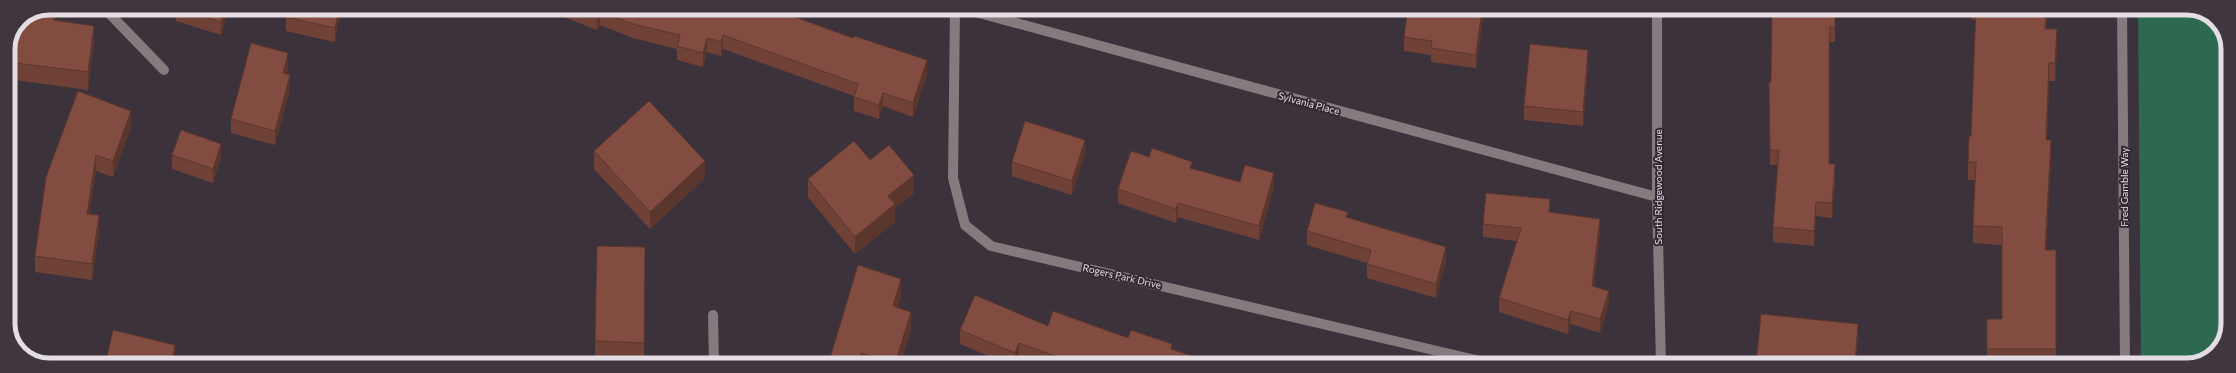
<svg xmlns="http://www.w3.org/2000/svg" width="2236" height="373" font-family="Commissioner,sans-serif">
  <rect width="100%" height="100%" fill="#3c323c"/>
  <polygon fill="#2d6951" points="2138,8 2192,8 2216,20 2228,44 2228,329 2214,355 2187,365 2141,365"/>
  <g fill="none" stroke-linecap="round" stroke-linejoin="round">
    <g stroke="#837b7d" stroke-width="10">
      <polyline points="104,8 164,70"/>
      <polyline points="955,8 953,178 965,225 991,246 1497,365"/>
      <polyline points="961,8 1657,197"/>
      <polyline points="1657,8 1657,197 1661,365"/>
      <polyline points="2122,8 2125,365"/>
      <polyline points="713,315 714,365"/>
    </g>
  </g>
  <g fill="#704237">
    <polygon points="49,8 57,8 55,20 94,43 88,90 8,79 8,49"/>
    <polygon points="176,8 229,8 221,35 176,21"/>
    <polygon points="341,8 335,42 286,31 286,17"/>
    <polygon points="486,8 503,8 501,14"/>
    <polygon points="541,8 763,8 927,74 913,117 883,106 879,119 854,111 854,96 723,49 721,56 707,52 703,67 677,60 677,49 633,38 600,25 597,30"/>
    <polygon points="1328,8 1342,8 1341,12"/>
    <polygon points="1483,8 1483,16 1476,68 1431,62 1431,55 1404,51 1404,37"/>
    <polygon points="1746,8 1835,8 1835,42 1830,42 1829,62 1829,164 1835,179 1832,218 1816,216 1814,246 1773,242 1773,227 1778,165 1770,165 1769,82 1771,82 1772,10 1746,10"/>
    <polygon points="1972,8 2047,8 2046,29 2057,47 2055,81 2049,81 2047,140 2051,158 2046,250 2056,250 2056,365 1987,365 1987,319 2002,319 2002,245 1973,243 1973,226 1975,180 1968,180 1968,162 1971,136 1976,20 1972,20"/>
    <polygon points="1588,64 1583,126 1524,120 1524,106"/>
    <polygon points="288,67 286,74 290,89 275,145 231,133 231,119"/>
    <polygon points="131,127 113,177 96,171 89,214 99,232 92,280 35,272 35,256 46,177"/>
    <polygon points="594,151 705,178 650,229 594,169"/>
    <polygon points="1085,154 1072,195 1012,176 1012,162"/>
    <polygon points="172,155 221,158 213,183 172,169"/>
    <polygon points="1149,157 1240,182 1274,187 1259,240 1178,217 1176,223 1118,203 1118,189"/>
    <polygon points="870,160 914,193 895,208 895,222 855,254 808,197 808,179"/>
    <polygon points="1550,212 1600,232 1594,286 1609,304 1600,333 1571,324 1568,334 1499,312 1499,298 1517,241 1483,237 1483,224"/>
    <polygon points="1348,218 1446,261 1436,298 1367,278 1367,263 1307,245 1307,231"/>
    <polygon points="645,264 644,360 595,359 595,341"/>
    <polygon points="901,297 898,307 911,329 900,365 828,365"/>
    <polygon points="1048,326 1128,338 1172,349 1217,365 1041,365 1019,357 1016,365 1010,365 960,344 960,330"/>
  </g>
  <g fill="#5b362d">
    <polygon points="55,8 57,8 53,38 53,20"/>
    <polygon points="225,8 229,8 221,35 221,22"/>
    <polygon points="339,8 341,8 341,10 335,42 335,28"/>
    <polygon points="501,8 503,8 501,14"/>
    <polygon points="1482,8 1483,8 1483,16 1476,68 1476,55"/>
    <polygon points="2046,8 2047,8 2045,46 2045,29"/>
    <polygon points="600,11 600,25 597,30 597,17"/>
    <polygon points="94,26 94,43 88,90 88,72"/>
    <polygon points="1830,27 1830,42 1829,62 1829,47"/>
    <polygon points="2057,29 2057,47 2055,81 2055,63"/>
    <polygon points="723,35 723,49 721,56 721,42"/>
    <polygon points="707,38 707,52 703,67 703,53"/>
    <polygon points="1588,50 1588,64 1583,126 1583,112"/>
    <polygon points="288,53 288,67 283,87 283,73"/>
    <polygon points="927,60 927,74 913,117 913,103"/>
    <polygon points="2049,63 2049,81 2046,158 2046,140"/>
    <polygon points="290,75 290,89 275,145 275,131"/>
    <polygon points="883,93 883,106 879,119 879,105"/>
    <polygon points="131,111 131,127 113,177 113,161"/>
    <polygon points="1085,140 1085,154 1072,195 1072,181"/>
    <polygon points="2051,140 2051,158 2045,268 2045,250"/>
    <polygon points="221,144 221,158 213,183 213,169"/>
    <polygon points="96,155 96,171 87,230 87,214"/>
    <polygon points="705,161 705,178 650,229 650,212"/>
    <polygon points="1835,164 1835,179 1832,218 1832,203"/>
    <polygon points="1274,173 1274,187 1259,240 1259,226"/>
    <polygon points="914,175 914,193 895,208 895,222 855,254 855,237 888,196"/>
    <polygon points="1816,202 1816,216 1814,246 1814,231"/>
    <polygon points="1178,203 1178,217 1176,223 1176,209"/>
    <polygon points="99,215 99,232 92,280 92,264"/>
    <polygon points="1600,219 1600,232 1592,299 1592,286"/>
    <polygon points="1446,247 1446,261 1436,298 1436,284"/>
    <polygon points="901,279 901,297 893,323 893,306"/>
    <polygon points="1609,291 1609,304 1600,333 1600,319"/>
    <polygon points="1571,311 1571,324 1568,334 1568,320"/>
    <polygon points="911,312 911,329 900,365 895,365"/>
    <polygon points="1858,324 1858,341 1856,365 1855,365"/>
    <polygon points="1019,343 1019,357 1016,365 1015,365 1015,353"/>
    <polygon points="175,345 175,359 174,365 171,365"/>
    <polygon points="861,353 861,365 857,365"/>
  </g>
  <g fill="#824d40" stroke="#5b362d">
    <polygon points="49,8 55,8 53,20 94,26 88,72 8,62 8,49 20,20"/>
    <polygon points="180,8 225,8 221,22"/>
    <polygon points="288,8 339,8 335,28 286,17"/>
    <polygon points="576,8 763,8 766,9 766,8 770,8 853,38 854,36 927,60 913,103 883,93 879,105 854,97 858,84 723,35 721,42 707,38 703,53 677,46 680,35 633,24 600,11 597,17"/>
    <polygon points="1408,8 1482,8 1476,55 1431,48 1432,41 1404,37"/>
    <polygon points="1772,8 1835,8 1835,27 1830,27 1829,47 1829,164 1835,164 1832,203 1816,202 1814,231 1773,227 1779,150 1770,150 1769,82 1771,82"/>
    <polygon points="1976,8 2046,8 2045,29 2057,29 2055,63 2049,63 2046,140 2051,140 2045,250 2056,250 2056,349 1987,349 1987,319 2002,319 2002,227 1973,226 1976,162 1968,162 1969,136 1971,136"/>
    <polygon points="251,43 288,53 283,73 290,75 275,131 231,119"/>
    <polygon points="1530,44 1588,50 1583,112 1524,106"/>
    <polygon points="78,91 131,111 113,161 96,155 87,214 99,215 92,264 35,256 46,177"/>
    <polygon points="649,101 705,161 650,212 594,151"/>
    <polygon points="1025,121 1085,140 1072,181 1012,162"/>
    <polygon points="181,130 221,144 213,169 172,155"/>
    <polygon points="854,141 870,160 889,145 914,175 888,196 895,204 855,237 808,179"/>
    <polygon points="1152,148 1192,162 1190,168 1240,182 1245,165 1274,173 1259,226 1178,203 1176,209 1118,189 1131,151 1149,157"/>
    <polygon points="1486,193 1550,199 1549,212 1600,219 1592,286 1609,291 1600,319 1571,311 1568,320 1499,298 1521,228 1483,224"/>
    <polygon points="1315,203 1348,212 1346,217 1446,247 1436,284 1367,264 1371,250 1307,231"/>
    <polygon points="597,246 645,247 644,343 595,341"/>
    <polygon points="858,265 901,279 893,306 911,312 895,364 861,353 857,365 828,365"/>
    <polygon points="975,295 1048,326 1053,311 1128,338 1131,330 1172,344 1171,349 1217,365 1071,365 1072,362 1019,343 1015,353 960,330"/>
    <polygon points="1761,314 1858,324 1855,365 1767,365 1756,364"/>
    <polygon points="113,330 175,345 171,365 105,365"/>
  </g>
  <g text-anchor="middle" stroke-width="4" stroke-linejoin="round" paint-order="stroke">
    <g font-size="10" fill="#e4dde3" stroke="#322832">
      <text transform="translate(1309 103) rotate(15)" y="4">Sylvania Place</text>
      <text transform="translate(1658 187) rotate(-90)" y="4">South Ridgewood Avenue</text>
      <text transform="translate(2124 187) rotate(-90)" y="4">Fred Gamble Way</text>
      <text transform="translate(1122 276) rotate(13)" y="4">Rogers Park Drive</text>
    </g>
  </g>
  <path d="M0 0H2236V373H0ZM49 15H2187A34 34 0 0 1 2221 49V324A34 34 0 0 1 2187 358H49A34 34 0 0 1 15 324V49A34 34 0 0 1 49 15Z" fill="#403640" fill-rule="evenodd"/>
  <path fill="none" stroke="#e4dde3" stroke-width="5" d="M49 15H2187A34 34 0 0 1 2221 49V324A34 34 0 0 1 2187 358H49A34 34 0 0 1 15 324V49A34 34 0 0 1 49 15Z"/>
</svg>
